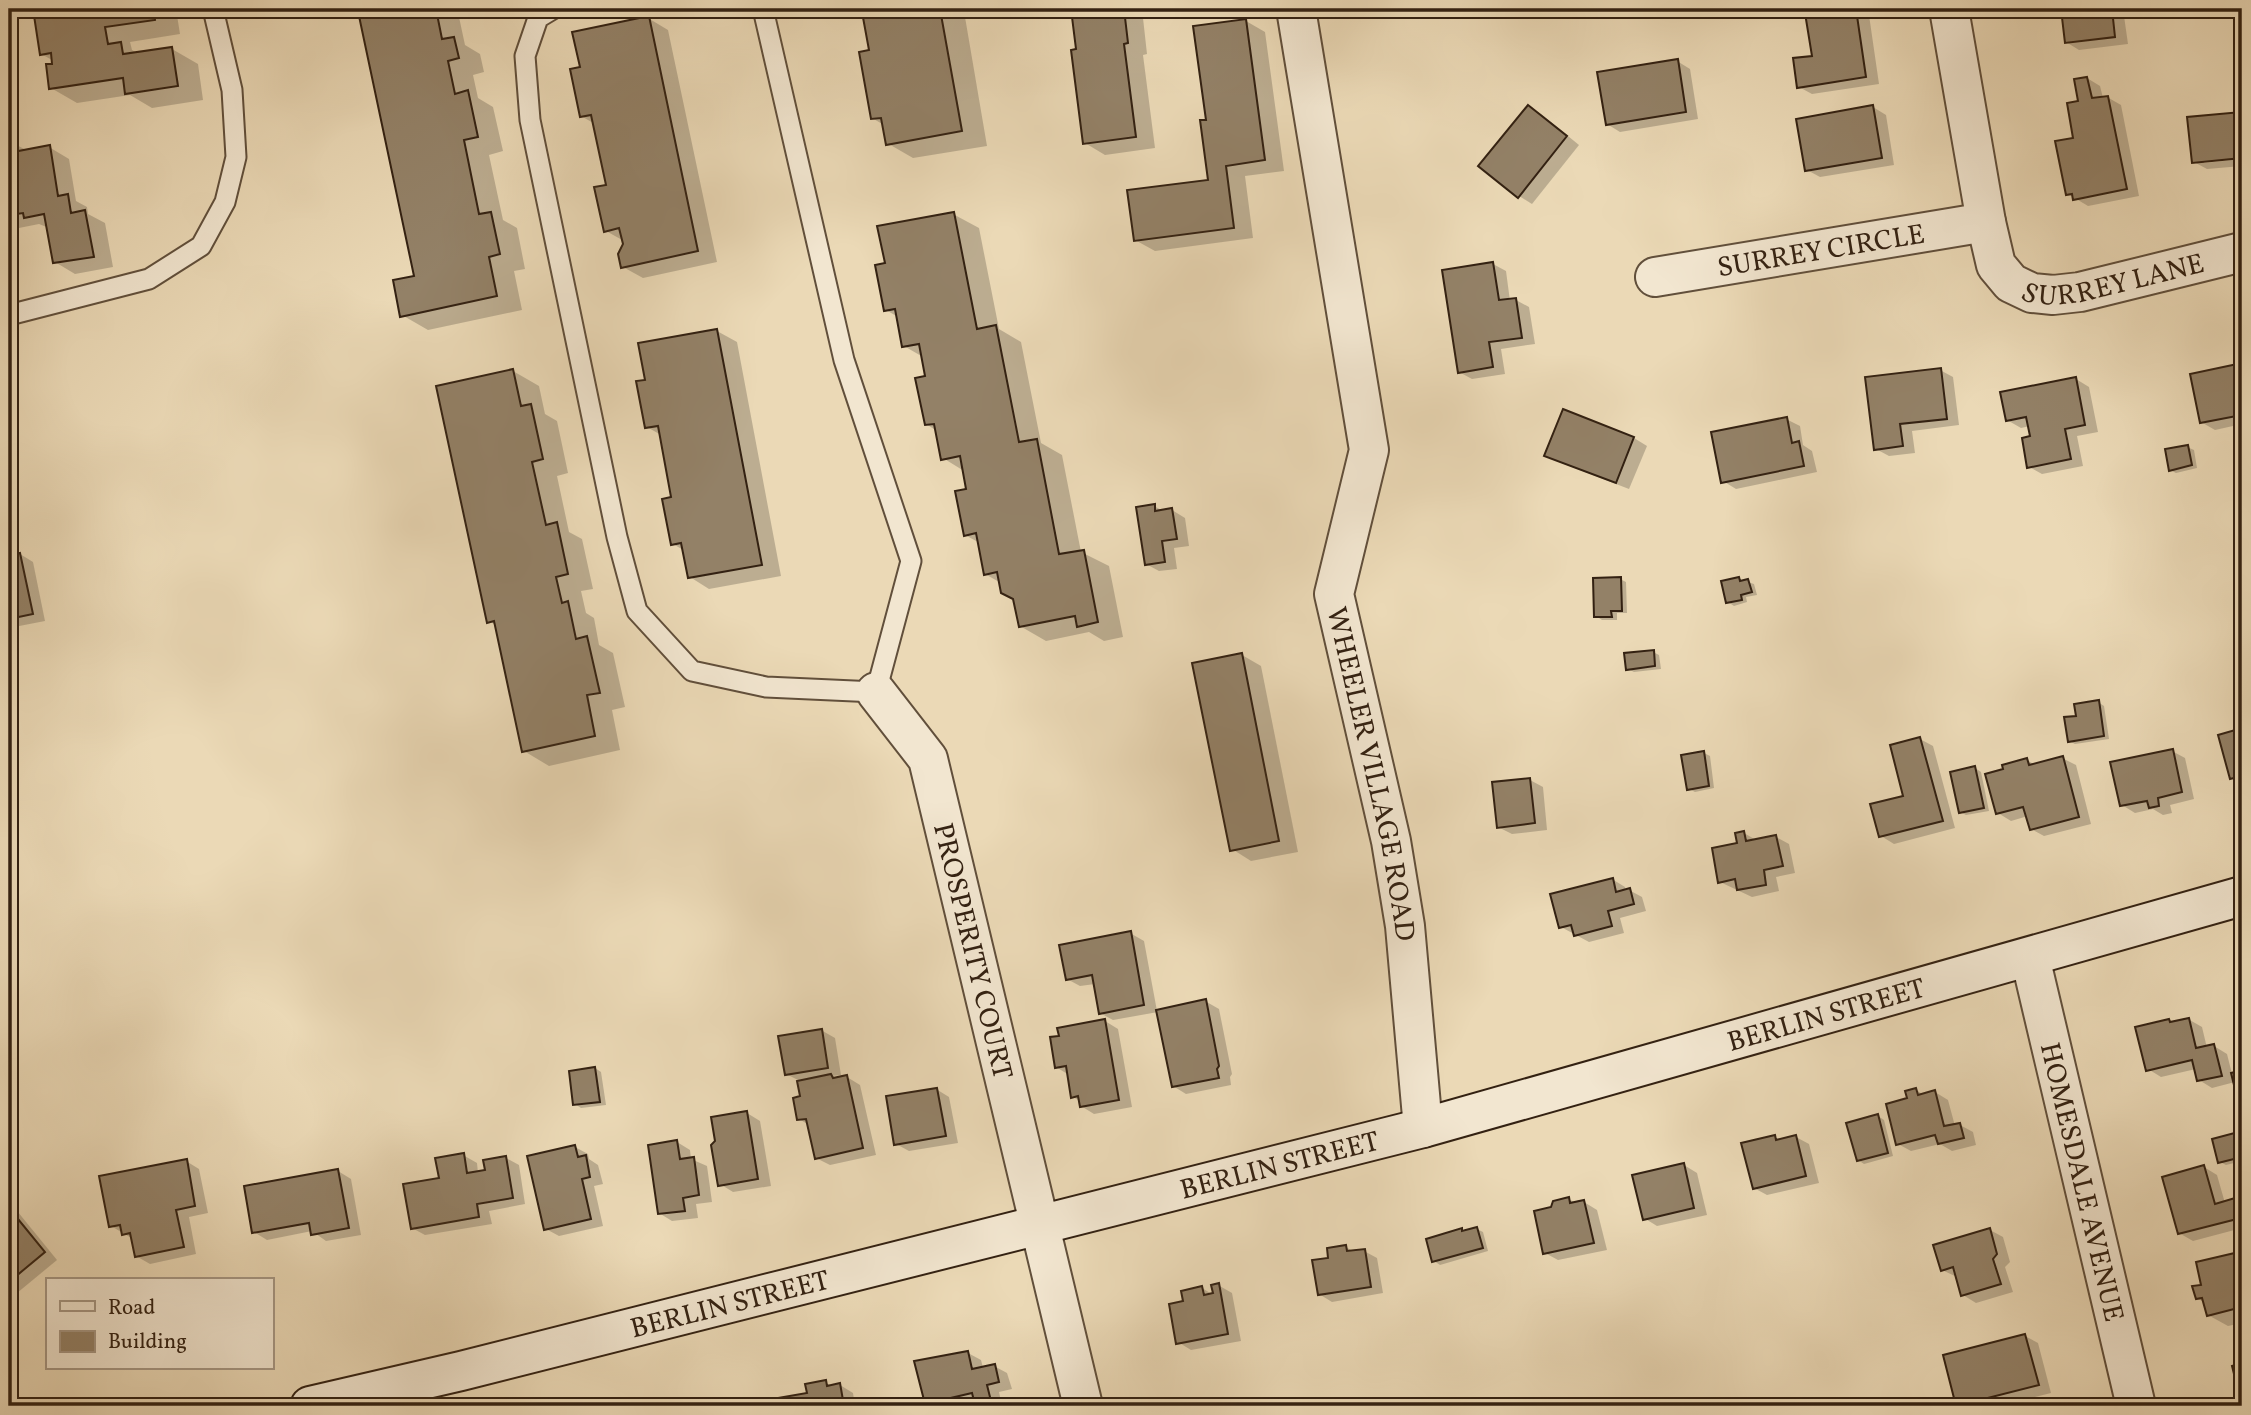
<svg xmlns="http://www.w3.org/2000/svg" width="2251" height="1415" font-family="Vollkorn,serif">
  <rect width="100%" height="100%" fill="#ebd9b6"/>
  <filter id="stains"><feTurbulence type="fractalNoise" baseFrequency=".00286" numOctaves="4"/><feColorMatrix values="0 0 0 0 .2 0 0 0 0 .09 0 0 0 0 .02 0 0 0 .5 -.17"/></filter>
  <radialGradient id="worn" r=".72"><stop offset=".6" stop-color="#630" stop-opacity="0"/><stop offset="1" stop-color="#630" stop-opacity=".3"/></radialGradient>
  <g fill="#0003">
    <polygon points="35,9 176,9 180,34 130,42 132,50 139,54 172,49 198,64 203,100 152,108 130,95 77,103 51,88 54,61 41,54"/>
    <polygon points="401,9 446,9 459,17 465,45 480,54 484,72 473,75 478,98 493,107 503,151 489,155 503,220 517,228 525,269 514,271 522,310 428,330 402,315 416,277 361,17"/>
    <polygon points="884,9 984,9 985,14 965,17 987,146 913,158 887,143 884,125 872,118 871,52"/>
    <polygon points="1073,9 1142,9 1147,54 1143,55 1155,148 1105,155 1085,143"/>
    <polygon points="1845,9 1858,9 1869,15 1879,84 1812,94 1799,87 1814,57 1807,14"/>
    <polygon points="2062,9 2123,9 2128,44 2079,50 2066,42"/>
    <polygon points="2211,9 2242,9 2242,11 2217,14"/>
    <polygon points="648,18 668,30 717,262 643,278 623,267 624,241 606,231 608,186 595,124 581,116 582,68"/>
    <polygon points="1246,21 1265,32 1284,171 1245,176 1253,238 1155,251 1135,240 1210,181 1208,121"/>
    <polygon points="1677,61 1690,69 1698,119 1620,132 1607,124"/>
    <polygon points="2087,78 2100,86 2103,98 2107,97 2121,105 2139,196 2088,206 2068,194 2080,103"/>
    <polygon points="1528,107 1541,114 1579,145 1532,204 1519,196"/>
    <polygon points="1873,107 1886,115 1894,165 1820,177 1807,170"/>
    <polygon points="2241,113 2242,156 2204,160 2204,163 2242,159 2242,166 2207,169 2194,162"/>
    <polygon points="9,141 28,151 49,147 69,159 76,201 87,207 88,214 105,223 113,267 75,274 55,262 49,228 39,224 9,230"/>
    <polygon points="953,214 979,228 999,329 1021,342 1041,443 1062,455 1081,552 1109,566 1123,637 1104,641 1089,632 1046,641 1020,626 1015,599 1001,583 985,574 978,542 965,535 968,490 964,471 943,458 937,431 926,424 927,378 923,357 904,346 898,317 886,310 887,265"/>
    <polygon points="1493,264 1506,271 1510,301 1516,300 1529,307 1535,344 1501,349 1505,374 1472,379 1459,372"/>
    <polygon points="717,331 737,342 781,576 709,589 690,577 685,551 673,544 673,498 661,435 647,427 648,381"/>
    <polygon points="2242,365 2242,424 2215,430 2201,422 2192,375"/>
    <polygon points="1940,370 1953,377 1959,425 1912,431 1915,453 1889,456 1876,449"/>
    <polygon points="513,371 539,386 545,414 557,421 568,473 557,476 569,532 582,539 593,589 581,591 586,613 594,618 599,645 613,653 625,707 612,710 620,750 549,766 524,751 497,626 489,621"/>
    <polygon points="2076,379 2089,387 2098,432 2077,436 2083,466 2042,474 2029,467 2032,437 2030,426 2021,428 2007,420"/>
    <polygon points="1564,411 1634,438 1647,446 1629,489 1559,462 1546,455"/>
    <polygon points="1786,419 1800,426 1803,445 1812,451 1817,472 1736,489 1723,481"/>
    <polygon points="2187,447 2194,450 2197,468 2176,473 2170,470"/>
    <polygon points="1154,506 1163,511 1172,510 1185,518 1189,546 1174,548 1177,569 1159,571 1146,564"/>
    <polygon points="20,554 33,562 45,621 9,628 9,557"/>
    <polygon points="1620,579 1626,582 1627,613 1617,613 1617,620 1602,620 1596,616"/>
    <polygon points="1738,579 1754,584 1757,595 1746,597 1747,602 1734,606 1728,602"/>
    <polygon points="1653,652 1659,655 1661,669 1634,672 1628,669"/>
    <polygon points="1242,655 1261,666 1298,852 1251,861 1232,849"/>
    <polygon points="2098,702 2104,706 2109,739 2075,744 2069,741"/>
    <polygon points="2242,730 2242,784 2232,778 2220,736"/>
    <polygon points="1920,739 1933,746 1955,828 1894,844 1881,836 1905,797"/>
    <polygon points="2172,751 2185,758 2194,799 2170,805 2172,813 2163,815 2153,809 2135,813 2122,805"/>
    <polygon points="1704,753 1710,756 1714,788 1695,792 1689,789"/>
    <polygon points="2062,758 2076,765 2091,824 2044,836 2031,829 2028,816 2011,821 1998,813 2005,771 2027,760 2035,765"/>
    <polygon points="1975,768 1981,772 1989,811 1966,815 1960,812"/>
    <polygon points="1530,780 1543,787 1547,830 1512,834 1498,827"/>
    <polygon points="1744,833 1756,840 1776,837 1789,844 1795,873 1776,877 1779,891 1752,897 1720,882"/>
    <polygon points="1612,879 1625,887 1626,891 1629,890 1642,897 1646,911 1620,918 1624,933 1589,942 1561,927"/>
    <polygon points="1130,933 1144,941 1157,1011 1205,1001 1219,1009 1232,1074 1230,1077 1231,1085 1186,1094 1173,1086 1158,1012 1113,1020 1100,1013 1095,984 1080,986 1067,979"/>
    <polygon points="2188,1019 2202,1027 2207,1048 2214,1046 2227,1054 2232,1074 2242,1072 2242,1109 2235,1082 2212,1088 2199,1080 2196,1069 2161,1077 2148,1069 2168,1021 2173,1023"/>
    <polygon points="1105,1021 1118,1029 1132,1107 1094,1114 1081,1106 1080,1101 1073,1097 1069,1075 1056,1067"/>
    <polygon points="821,1030 835,1038 841,1075 832,1076 837,1079 847,1077 860,1085 876,1155 830,1165 816,1158 809,1125 799,1119 802,1097 798,1080 786,1074"/>
    <polygon points="595,1068 601,1072 606,1105 581,1108 575,1104"/>
    <polygon points="936,1089 949,1097 958,1143 909,1151 896,1144"/>
    <polygon points="1916,1090 1924,1095 1935,1092 1948,1100 1955,1126 1960,1125 1973,1132 1976,1145 1952,1151 1940,1144 1911,1151 1898,1144 1909,1100"/>
    <polygon points="747,1113 760,1121 771,1186 733,1192 720,1184"/>
    <polygon points="1878,1116 1884,1120 1893,1156 1864,1164 1858,1160"/>
    <polygon points="2242,1133 2242,1161 2226,1165 2220,1162 2214,1141"/>
    <polygon points="1774,1137 1781,1140 1796,1137 1809,1144 1819,1183 1767,1195 1754,1188"/>
    <polygon points="677,1142 690,1150 691,1159 707,1166 712,1202 696,1204 698,1218 672,1221 659,1213"/>
    <polygon points="575,1147 588,1154 589,1159 598,1165 603,1184 594,1186 603,1226 559,1236 546,1229"/>
    <polygon points="463,1155 477,1163 478,1173 487,1172 506,1158 519,1165 525,1204 489,1211 492,1224 425,1235 412,1228 441,1180"/>
    <polygon points="186,1161 199,1169 208,1213 189,1217 196,1254 150,1264 136,1256 133,1239 111,1226"/>
    <polygon points="1684,1165 1697,1173 1707,1215 1657,1226 1644,1218"/>
    <polygon points="2204,1167 2217,1175 2225,1203 2235,1200 2242,1204 2242,1228 2193,1241 2179,1233"/>
    <polygon points="338,1171 351,1179 361,1235 326,1241 312,1231 267,1240 254,1232"/>
    <polygon points="1568,1199 1577,1203 1584,1202 1597,1210 1607,1250 1558,1260 1545,1253 1552,1209"/>
    <polygon points="9,1201 57,1260 11,1298 9,1297"/>
    <polygon points="1477,1229 1483,1232 1488,1251 1440,1265 1434,1261 1462,1230 1465,1232"/>
    <polygon points="1990,1230 2003,1237 2010,1262 2005,1267 2013,1292 1976,1303 1963,1295 1957,1277 1942,1270"/>
    <polygon points="1346,1247 1354,1252 1364,1251 1377,1258 1383,1293 1332,1302 1319,1294 1330,1259"/>
    <polygon points="2239,1254 2242,1255 2242,1323 2228,1326 2208,1315 2205,1303 2197,1298 2203,1286"/>
    <polygon points="1218,1285 1232,1293 1241,1341 1191,1350 1178,1342 1185,1303 1202,1288 1215,1296"/>
    <polygon points="2025,1336 2038,1343 2051,1393 1998,1406 1958,1406 1945,1357"/>
    <polygon points="968,1353 981,1360 983,1368 994,1366 1007,1373 1012,1389 999,1392 1002,1406 980,1406 976,1402 957,1406 932,1406 926,1403"/>
    <polygon points="825,1382 833,1387 840,1385 853,1393 855,1406 757,1406 757,1403 809,1394"/>
  </g>
  <g fill="#938167" stroke="#332112" stroke-width="2">
    <polygon points="33,9 154,9 155,20 105,27 108,44 121,42 123,54 172,47 178,86 125,94 123,78 49,89 46,64 52,64 51,53 40,55"/>
    <polygon points="393,9 436,9 442,39 454,37 459,58 448,61 455,94 468,90 478,137 464,140 479,214 491,212 500,254 489,257 497,296 400,317 393,280 414,276 359,16"/>
    <polygon points="878,9 940,9 962,131 886,145 881,118 871,119 859,52 869,50 862,12"/>
    <polygon points="1071,9 1124,9 1128,43 1124,44 1136,137 1083,144 1071,50 1076,49"/>
    <polygon points="1833,9 1856,9 1866,77 1797,88 1793,58 1812,56 1805,13"/>
    <polygon points="2061,9 2112,9 2115,37 2065,43"/>
    <polygon points="649,16 698,251 621,268 618,254 623,244 619,228 604,232 594,187 606,185 591,115 580,117 570,69 580,67 572,32"/>
    <polygon points="1246,19 1265,160 1226,166 1234,228 1134,241 1127,190 1208,180 1200,120 1206,120 1193,26"/>
    <polygon points="1678,59 1686,112 1606,125 1597,72"/>
    <polygon points="2087,77 2092,98 2108,96 2127,189 2073,200 2072,194 2066,195 2055,141 2073,138 2067,103 2078,101 2074,79"/>
    <polygon points="1528,105 1567,136 1518,198 1478,166"/>
    <polygon points="1873,105 1882,158 1805,171 1796,119"/>
    <polygon points="2241,112 2242,158 2192,163 2187,117"/>
    <polygon points="11,139 13,152 50,145 58,196 68,194 71,213 85,210 94,257 53,263 44,214 24,218 23,213 9,215 9,140"/>
    <polygon points="954,212 977,329 996,325 1019,442 1037,439 1059,554 1084,550 1098,622 1077,627 1075,616 1019,627 1013,599 1001,593 997,572 984,575 976,533 964,536 955,491 966,489 960,456 941,460 934,424 925,425 915,378 925,376 919,344 902,347 895,309 884,311 875,265 885,263 877,226"/>
    <polygon points="1493,262 1499,300 1516,298 1522,338 1489,342 1493,367 1458,373 1442,270"/>
    <polygon points="717,329 762,565 688,578 681,543 671,545 662,499 671,497 658,426 645,428 636,381 645,380 638,343"/>
    <polygon points="2242,363 2242,415 2200,423 2190,374"/>
    <polygon points="1941,368 1947,419 1900,424 1903,446 1874,450 1865,377"/>
    <polygon points="513,369 521,406 531,404 543,459 532,462 546,525 557,522 568,574 556,577 562,603 568,601 576,639 587,636 600,693 587,695 595,736 522,752 494,621 487,623 436,386"/>
    <polygon points="2076,377 2085,425 2065,429 2071,459 2027,468 2022,438 2030,436 2026,417 2006,421 2000,392"/>
    <polygon points="1563,409 1634,437 1616,483 1544,456"/>
    <polygon points="1787,417 1792,443 1799,441 1804,466 1721,483 1711,432"/>
    <polygon points="2188,445 2192,465 2169,471 2165,449"/>
    <polygon points="1155,504 1155,511 1172,508 1177,539 1162,541 1165,562 1145,565 1136,507"/>
    <polygon points="20,553 33,614 9,619 9,555"/>
    <polygon points="1621,577 1622,611 1611,611 1612,617 1594,617 1593,578"/>
    <polygon points="1739,577 1740,581 1748,579 1752,592 1741,595 1742,600 1726,603 1721,581"/>
    <polygon points="1654,650 1655,666 1626,670 1624,653"/>
    <polygon points="1242,653 1279,841 1230,851 1192,663"/>
    <polygon points="2099,700 2104,736 2068,742 2064,717 2076,716 2074,704"/>
    <polygon points="2242,728 2242,776 2230,779 2218,735"/>
    <polygon points="1920,737 1943,821 1879,837 1870,804 1903,796 1890,745"/>
    <polygon points="2173,749 2182,792 2158,798 2159,806 2149,808 2147,801 2120,806 2110,762"/>
    <polygon points="1704,751 1709,786 1687,790 1681,755"/>
    <polygon points="2063,756 2079,817 2030,830 2023,807 1996,814 1985,774 2003,769 2002,765 2027,758 2029,765"/>
    <polygon points="1975,766 1984,808 1959,813 1950,772"/>
    <polygon points="1530,778 1535,823 1497,828 1492,782"/>
    <polygon points="1744,831 1746,841 1776,835 1783,866 1764,870 1766,885 1737,890 1735,879 1718,883 1712,848 1737,843 1735,833"/>
    <polygon points="1613,878 1616,892 1630,888 1634,904 1608,911 1612,926 1574,936 1571,925 1559,928 1550,894"/>
    <polygon points="1131,931 1144,1005 1099,1014 1092,975 1066,980 1059,945"/>
    <polygon points="1206,999 1219,1066 1217,1069 1219,1078 1172,1087 1156,1010"/>
    <polygon points="2189,1018 2196,1048 2214,1044 2222,1076 2197,1081 2192,1060 2146,1071 2135,1027 2169,1019 2170,1022"/>
    <polygon points="1105,1019 1119,1100 1080,1107 1078,1096 1071,1098 1066,1066 1055,1068 1050,1037 1059,1036 1057,1028"/>
    <polygon points="822,1029 828,1068 785,1075 778,1036"/>
    <polygon points="595,1067 600,1102 573,1105 569,1071"/>
    <polygon points="2242,1070 2242,1109 2240,1109 2231,1073"/>
    <polygon points="831,1074 833,1078 847,1075 863,1148 815,1159 806,1119 797,1120 793,1098 800,1096 797,1081"/>
    <polygon points="937,1088 946,1136 894,1145 886,1096"/>
    <polygon points="1916,1088 1918,1095 1935,1090 1944,1126 1960,1123 1964,1138 1938,1144 1935,1135 1896,1145 1886,1104 1907,1098 1905,1091"/>
    <polygon points="747,1111 758,1179 718,1186 711,1145 715,1141 711,1117"/>
    <polygon points="1878,1114 1888,1153 1857,1161 1846,1123"/>
    <polygon points="2242,1131 2242,1157 2218,1163 2212,1139"/>
    <polygon points="1775,1135 1776,1140 1796,1135 1806,1176 1753,1189 1741,1143"/>
    <polygon points="677,1140 680,1159 694,1157 699,1195 683,1198 685,1211 658,1214 648,1145"/>
    <polygon points="575,1145 578,1157 586,1155 590,1177 582,1179 591,1219 544,1230 527,1156"/>
    <polygon points="464,1153 467,1173 485,1170 483,1160 506,1156 513,1198 477,1204 479,1217 411,1229 403,1184 439,1178 435,1158"/>
    <polygon points="187,1159 195,1206 176,1210 184,1247 135,1257 130,1233 122,1235 120,1225 109,1227 99,1176"/>
    <polygon points="1684,1163 1694,1208 1643,1220 1632,1175"/>
    <polygon points="2204,1165 2215,1204 2235,1198 2241,1218 2178,1234 2162,1177"/>
    <polygon points="338,1169 349,1228 311,1235 309,1223 252,1233 244,1186"/>
    <polygon points="1569,1197 1570,1203 1584,1200 1594,1243 1543,1254 1534,1211 1551,1207 1553,1201"/>
    <polygon points="9,1208 45,1252 9,1282"/>
    <polygon points="1477,1227 1483,1248 1432,1262 1426,1239 1462,1228 1462,1231"/>
    <polygon points="1990,1228 1997,1254 1993,1259 2001,1284 1961,1296 1953,1267 1941,1271 1933,1245"/>
    <polygon points="1346,1245 1347,1251 1365,1249 1371,1287 1318,1295 1312,1260 1328,1258 1327,1248"/>
    <polygon points="2239,1252 2242,1263 2242,1307 2207,1316 2202,1298 2196,1299 2192,1286 2201,1285 2196,1262"/>
    <polygon points="1219,1283 1228,1334 1176,1344 1169,1304 1183,1301 1181,1291 1202,1286 1204,1295 1213,1293 1211,1285"/>
    <polygon points="2025,1334 2039,1385 1956,1406 1943,1355"/>
    <polygon points="968,1351 972,1369 995,1364 999,1382 987,1385 991,1401 975,1405 972,1393 925,1404 914,1361"/>
    <polygon points="2242,1363 2242,1406 2232,1366"/>
    <polygon points="826,1380 827,1386 840,1383 844,1406 756,1406 755,1402 807,1393 805,1384"/>
  </g>
  <g fill="none" stroke-linecap="round" stroke-linejoin="round">
    <g stroke="#614f3b" stroke-width="23">
      <g id="lane">
        <polyline points="553,9 538,18 525,56 530,120 617,537 637,611 692,671 766,687 876,692 911,561 844,360 763,9"/>
        <polyline points="9,315 149,279 201,246 225,202 236,157 232,90 213,9"/>
      </g>
    </g>
    <g stroke="#614f3b" stroke-width="42">
      <g id="street">
        <path id="s1" d="M1296,9L1369,450L1334,594L1391,841L1405,926L1423,1128"/>
        <path id="s2" d="M1949,9L1986,222L1996,265L2011,283L2032,293L2053,295L2080,292L2242,252"/>
        <path id="s3" d="M1655,277L1986,222"/>
        <path id="s4" d="M876,692L928,759L1083,1406"/>
        <path id="s5" d="M2030,957L2136,1406"/>
      </g>
    </g>
    <g stroke="#332112" stroke-width="42">
      <g id="secondary">
        <path id="s6" d="M310,1406L461,1371L1423,1128L2242,896"/>
      </g>
    </g>
    <use href="#lane" stroke="#f2e6d0" stroke-width="19"/>
    <use href="#street" stroke="#f2e6d0" stroke-width="38"/>
    <use href="#secondary" stroke="#f2e6d0" stroke-width="38"/>
  </g>
  <g text-anchor="middle" stroke-width="5" stroke-linejoin="round" paint-order="stroke">
    <g font-size="28" fill="#332112" stroke="#f2e6d0">
      <text dy="10" stroke="none"><textPath href="#s3" startOffset="168">SURREY CIRCLE</textPath></text>
      <text dy="10" stroke="none"><textPath href="#s2" startOffset="390">SURREY LANE</textPath></text>
      <text dy="10" stroke="none"><textPath href="#s1" startOffset="779">WHEELER VILLAGE ROAD</textPath></text>
      <text dy="10" stroke="none"><textPath href="#s4" startOffset="282">PROSPERITY COURT</textPath></text>
      <text dy="10" stroke="none"><textPath href="#s6" startOffset="1566">BERLIN STREET</textPath></text>
      <text dy="10" stroke="none"><textPath href="#s6" startOffset="999">BERLIN STREET</textPath></text>
      <text dy="10" stroke="none"><textPath href="#s5" startOffset="231">HOMESDALE AVENUE</textPath></text>
      <text dy="10" stroke="none"><textPath href="#s6" startOffset="432">BERLIN STREET</textPath></text>
    </g>
  </g>
  <rect width="2251" height="1415" fill="none" stroke="#ebd9b6" stroke-width="35"/>
  <rect x="10" y="10" width="2230" height="1394" fill="none" stroke="#332112" stroke-width="3.5"/>
  <rect x="18" y="18" width="2216" height="1380" fill="none" stroke="#332112" stroke-width="2"/>
  <rect x="46" y="1278" width="228" height="91" fill="#f2e6d0" stroke="#a69784" stroke-width="2"/>
  <rect x="60" y="1301" width="35" height="10" fill="#f2e6d0" stroke="#a69784" stroke-width="2"/>
  <text x="108" y="1314" font-size="21" fill="#332112">Road</text>
  <rect x="60" y="1331" width="35" height="21" fill="#938167" stroke="#a69784" stroke-width="2"/>
  <text x="108" y="1348" font-size="21" fill="#332112">Building</text>
  <rect width="100%" height="100%" filter="url(#stains)"/>
  <rect width="100%" height="100%" fill="url(#worn)"/>
</svg>
